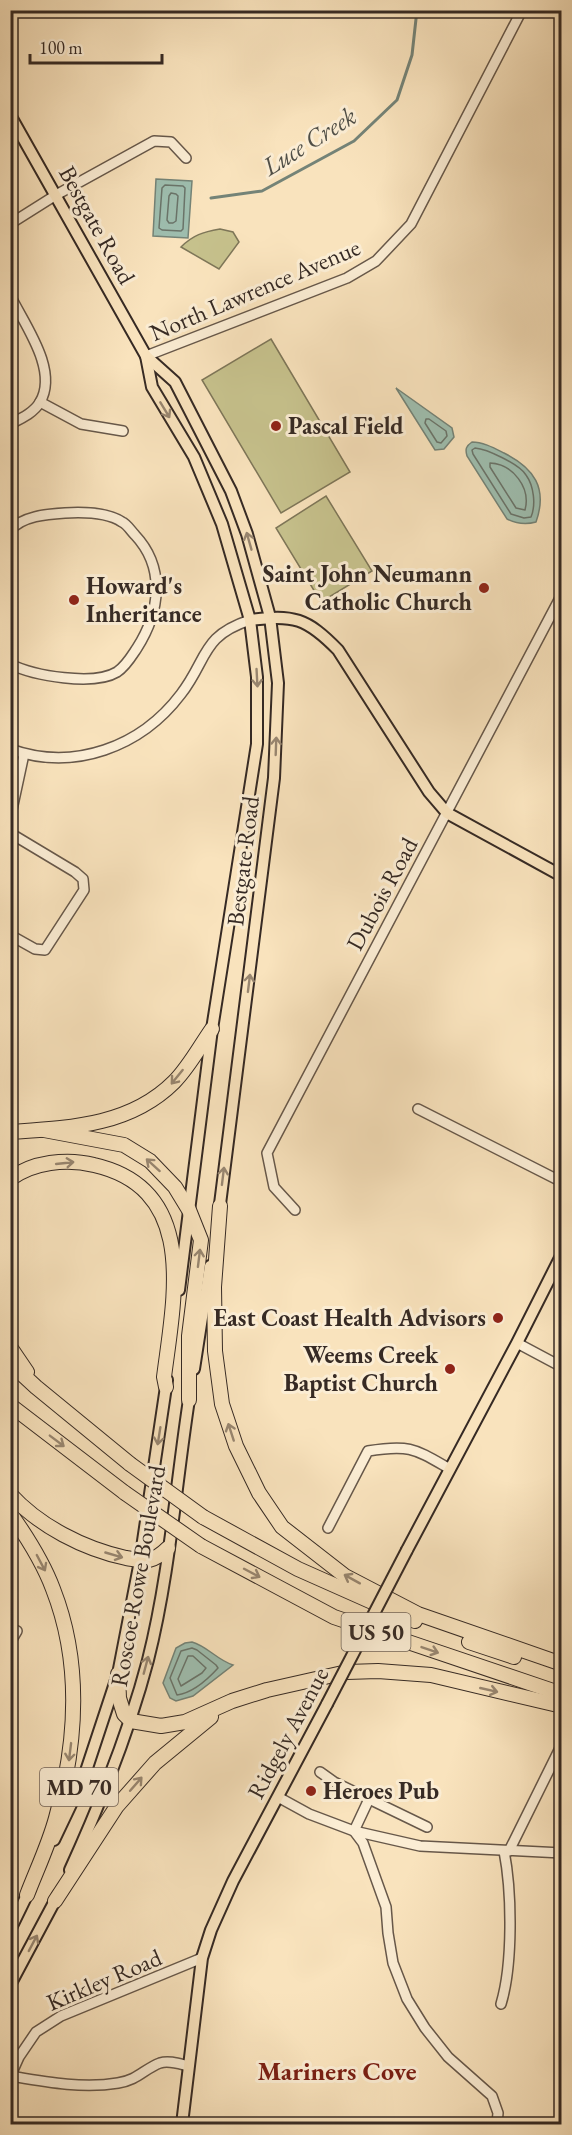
<svg xmlns="http://www.w3.org/2000/svg" width="572" height="2135" font-family="'EB Garamond',serif">
  <rect width="100%" height="100%" fill="#f9e3bd"/>
  <filter id="stains"><feTurbulence type="fractalNoise" baseFrequency=".00333" numOctaves="4"/><feColorMatrix values="0 0 0 0 .2 0 0 0 0 .09 0 0 0 0 .02 0 0 0 .5 -.17"/></filter>
  <radialGradient id="worn" r=".72"><stop offset=".6" stop-color="#630" stop-opacity="0"/><stop offset="1" stop-color="#630" stop-opacity=".3"/></radialGradient>
  <g fill="#c6c18c" stroke="#7e7658" stroke-width="1.5">
    <path d="M220,229L233,232L239,242L219,269L181,247C193,235 203,232 220,229Z"/>
    <polygon points="271,339 350,472 281,513 202,380"/>
    <polygon points="326,496 372,571 321,602 276,528"/>
  </g>
  <g fill="#9ebeaf" stroke="#748377" stroke-width="1.5">
    <polygon points="156,179 192,181 188,238 153,236"/>
    <polygon points="396,388 452,428 454,437 444,449 435,450"/>
    <path d="M472,442C483,442 494,448 504,453C534,468 548,488 536,522C525,525 517,524 507,519L467,456C465,449 466,446 472,442Z"/>
    <path d="M192,1642C207,1646 217,1660 233,1665L193,1696L176,1701L170,1698L163,1683L176,1648L185,1643Z"/>
  </g>
  <g fill="none" stroke-linecap="round" stroke-linejoin="round">
    <g stroke="#6a746a" stroke-width="1.5">
      <polygon points="165,185 183,186 185,188 183,229 181,231 162,230 159,228 162,188"/>
      <polygon points="171,193 176,194 178,196 176,221 173,223 169,223 167,220 169,196"/>
      <polygon points="426,419 429,419 446,431 447,436 441,443 437,442 425,423"/>
      <path d="M475,448C487,449 519,464 526,475C534,486 536,505 531,517L524,518L511,514L473,454L472,450Z"/>
      <path d="M490,463C513,464 531,488 525,510L516,508L490,467Z"/>
      <path d="M192,1648L197,1650L216,1665L218,1668C208,1679 192,1693 177,1695L170,1678L181,1651Z"/>
      <polygon points="188,1656 193,1656 206,1668 202,1673 181,1686 178,1679"/>
    </g>
    <polyline stroke="#748377" stroke-width="3" points="211,198 262,191 354,141 397,100 412,55 417,10"/>
    <g stroke="#67584a" stroke-width="12">
      <g id="minor">
        <polyline points="10,224 56,195 154,141 171,142 186,158"/>
        <path d="M10,295C24,324 59,370 40,402C34,413 20,419 10,424"/>
        <polyline points="146,356 347,278 376,261 411,224 522,10"/>
        <polyline points="40,402 81,424 123,431"/>
        <path d="M10,531C21,516 48,514 65,513C82,512 107,512 122,522C127,524 131,531 135,535C166,568 160,612 137,648C131,657 126,666 117,672C94,686 34,676 10,664"/>
        <path d="M10,749C74,772 141,747 181,694C208,659 201,636 250,620"/>
        <polyline points="10,819 24,754"/>
        <polyline points="10,833 75,872 83,879 84,890 45,950 35,949 10,935"/>
        <polyline points="418,1109 562,1182"/>
        <polyline points="295,1210 274,1187 267,1153 562,594"/>
        <polyline points="517,1343 562,1367"/>
        <path d="M328,1528L368,1451C410,1444 415,1449 450,1469"/>
        <polyline points="10,1628 17,1631 10,1643"/>
        <polyline points="320,1772 334,1782 427,1827"/>
        <polyline points="278,1797 309,1814 354,1831 420,1846 562,1853"/>
        <polyline points="369,1799 354,1831 363,1843 386,1907 388,1933 393,1963 407,1999 425,2028 448,2057 492,2096 498,2113 497,2124"/>
        <polyline points="509,1851 562,1744"/>
        <path d="M501,2004C513,1964 512,1892 504,1851"/>
        <path d="M11,2076C46,2082 83,2089 118,2083C138,2080 144,2069 160,2063C169,2060 180,2064 188,2066"/>
        <polyline points="10,2077 19,2057 36,2032 61,2016 202,1958"/>
      </g>
    </g>
    <g stroke="#362a24" stroke-width="14">
      <g id="major">
        <polyline points="10,115 146,356 175,382 231,491 247,534 270,617 278,683 274,778 219,1212"/>
        <polyline points="146,356 152,387 194,457 222,524 250,620 257,677 257,744 212,1029 179,1290"/>
        <path d="M250,620C293,614 307,618 338,650L429,792L447,813L562,876"/>
        <polyline points="194,1369 210,1266"/>
        <polyline points="407,1550 517,1343 562,1254"/>
        <polyline points="54,1840 84,1777 118,1674 140,1561 167,1380"/>
        <path d="M70,1870C101,1802 129,1732 148,1660C170,1573 176,1482 190,1393"/>
        <polyline points="10,1930 30,1889"/>
        <polyline points="10,1985 58,1895"/>
        <polyline points="182,2124 202,1958 211,1930 233,1881 327,1704"/>
      </g>
    </g>
    <g stroke="#362a24" stroke-width="16">
      <g id="highway">
        <polyline points="44,1130 124,1145 150,1161 175,1187 189,1210 201,1240 189,1336 189,1400"/>
        <path d="M10,1132C69,1128 130,1126 174,1082C189,1067 200,1046 212,1029"/>
        <path d="M10,1179C32,1162 67,1158 94,1165C199,1189 174,1298 164,1377L166,1387"/>
        <polyline points="220,1206 214,1287 215,1351 222,1404 236,1446 259,1493 282,1527 345,1576 418,1614 562,1664"/>
        <polyline points="10,1347 27,1372"/>
        <polyline points="10,1363 36,1387 130,1464"/>
        <polyline points="10,1405 125,1493"/>
        <path d="M10,1494C39,1526 84,1549 126,1558C134,1559 141,1562 149,1560C157,1558 163,1553 168,1548"/>
        <path d="M10,1513C27,1537 43,1562 53,1589C82,1663 77,1742 56,1818C49,1844 37,1869 27,1895"/>
        <polyline points="203,1517 298,1569 415,1621"/>
        <polyline points="201,1546 334,1617 562,1694"/>
        <polyline points="469,1642 514,1657"/>
        <polyline points="118,1674 119,1698 124,1714 131,1721 161,1726 185,1722 232,1701 267,1690 347,1672 378,1671 431,1675 562,1706"/>
        <polyline points="55,1901 117,1806 155,1763 211,1717"/>
      </g>
    </g>
    <use href="#minor" stroke="#fbedd4" stroke-width="9"/>
    <use href="#major" stroke="#f9e3bd" stroke-width="10"/>
    <use href="#highway" stroke="#f9e3bd" stroke-width="14"/>
    <g stroke="#362a24" stroke-width="14" stroke-linecap="butt">
      <polyline id="major-bridge" points="327,1704 407,1550"/>
    </g>
    <g stroke="#362a24" stroke-width="16" stroke-linecap="butt">
      <g id="highway-bridge">
        <polyline points="130,1464 203,1517"/>
        <polyline points="125,1493 201,1546"/>
      </g>
    </g>
    <use href="#major-bridge" stroke="#f9e3bd" stroke-width="10"/>
    <use href="#highway-bridge" stroke="#f9e3bd" stroke-width="14"/>
  </g>
  <defs><path id="oneway-shaft" d="M-6 0H5M1.5-3L5.5 0L1.5 3" fill="none" stroke-width="1.6" stroke-linecap="round" stroke-linejoin="round" transform="scale(1.5)"/></defs>
  <g stroke="#988670">
    <use href="#oneway-shaft" transform="translate(165 410) rotate(59)"/>
    <use href="#oneway-shaft" transform="translate(249 541) rotate(-106)"/>
    <use href="#oneway-shaft" transform="translate(257 678) rotate(87)"/>
    <use href="#oneway-shaft" transform="translate(276 746) rotate(-88)"/>
    <use href="#oneway-shaft" transform="translate(249 983) rotate(-83)"/>
    <use href="#oneway-shaft" transform="translate(177 1077) rotate(129)"/>
    <use href="#oneway-shaft" transform="translate(65 1163) rotate(-6)"/>
    <use href="#oneway-shaft" transform="translate(153 1165) rotate(-138)"/>
    <use href="#oneway-shaft" transform="translate(223 1176) rotate(-83)"/>
    <use href="#oneway-shaft" transform="translate(199 1258) rotate(-83)"/>
    <use href="#oneway-shaft" transform="translate(231 1432) rotate(-108)"/>
    <use href="#oneway-shaft" transform="translate(159 1436) rotate(99)"/>
    <use href="#oneway-shaft" transform="translate(57 1441) rotate(37)"/>
    <use href="#oneway-shaft" transform="translate(114 1555) rotate(16)"/>
    <use href="#oneway-shaft" transform="translate(41 1563) rotate(62)"/>
    <use href="#oneway-shaft" transform="translate(252 1573) rotate(28)"/>
    <use href="#oneway-shaft" transform="translate(352 1579) rotate(-151)"/>
    <use href="#oneway-shaft" transform="translate(430 1650) rotate(19)"/>
    <use href="#oneway-shaft" transform="translate(146 1665) rotate(-75)"/>
    <use href="#oneway-shaft" transform="translate(489 1690) rotate(13)"/>
    <use href="#oneway-shaft" transform="translate(70 1752) rotate(97)"/>
    <use href="#oneway-shaft" transform="translate(136 1784) rotate(-49)"/>
    <use href="#oneway-shaft" transform="translate(33 1943) rotate(-62)"/>
  </g>
  <g fill="#8f2418" stroke="#fbedd4" stroke-width="2">
    <circle cx="276" cy="426" r="6"/>
    <circle cx="484" cy="588" r="6"/>
    <circle cx="74" cy="600" r="6"/>
    <circle cx="498" cy="1318" r="6"/>
    <circle cx="450" cy="1369" r="6"/>
    <circle cx="311" cy="1791" r="6"/>
  </g>
  <g text-anchor="middle" stroke-width="6" stroke-linejoin="round" paint-order="stroke">
    <g fill="#fbedd4" stroke="#716459" stroke-width="1.5">
      <rect x="341.5" y="1613" width="69" height="38" rx="4.5"/>
      <rect x="40" y="1768" width="78" height="38" rx="4.5"/>
    </g>
    <g font-size="22" font-weight="bold" fill="#362a24">
      <text x="376" y="1640">US 50</text>
      <text x="79" y="1795">MD 70</text>
    </g>
    <g font-size="24" fill="#362a24" stroke="#fbedd4">
      <text transform="translate(97 225) rotate(61)" y="8">Bestgate Road</text>
      <text transform="translate(255 290) rotate(-23)" y="8">North Lawrence Avenue</text>
      <text transform="translate(243 861) rotate(-83)" y="8">Bestgate Road</text>
      <text transform="translate(382 894) rotate(-62)" y="8">Dubois Road</text>
      <text transform="translate(138 1576) rotate(-80)" y="8">Roscoe Rowe Boulevard</text>
      <text transform="translate(288 1733) rotate(-62)" y="8">Ridgely Avenue</text>
      <text transform="translate(104 1980) rotate(-23)" y="8">Kirkley Road</text>
    </g>
    <g font-size="24" font-weight="bold" fill="#362a24" stroke="#fbedd4" text-anchor="start">
      <text x="288" y="434">Pascal Field</text>
      <text x="472" y="582" text-anchor="end">Saint John Neumann<tspan x="472" dy="28">Catholic Church</tspan></text>
      <text x="86" y="594">Howard's<tspan x="86" dy="28">Inheritance</tspan></text>
      <text x="486" y="1326" text-anchor="end">East Coast Health Advisors</text>
      <text x="438" y="1363" text-anchor="end">Weems Creek<tspan x="438" dy="28">Baptist Church</tspan></text>
      <text x="323" y="1799">Heroes Pub</text>
    </g>
    <g font-size="26" font-style="italic" fill="#504f47" stroke="#fbedd4">
      <text transform="translate(309 141) rotate(-32)" y="9">Luce Creek</text>
    </g>
    <g font-size="26" font-weight="bold" fill="#7a1f14" stroke="#fbedd4">
      <text x="337" y="2080">Mariners Cove</text>
    </g>
  </g>
  <rect width="572" height="2135" fill="none" stroke="#f9e3bd" stroke-width="36"/>
  <rect x="12" y="12" width="548" height="2111" fill="none" stroke="#362a24" stroke-width="3"/>
  <rect x="18" y="18" width="536" height="2099" fill="none" stroke="#362a24" stroke-width="1.5"/>
  <path d="M30 54v9h132v-9" fill="none" stroke="#362a24" stroke-width="3"/>
  <text x="39" y="54" font-size="18" fill="#362a24" stroke="#fbedd4" stroke-width="4.5" paint-order="stroke">100 m</text>
  <rect width="100%" height="100%" filter="url(#stains)"/>
  <rect width="100%" height="100%" fill="url(#worn)"/>
</svg>
